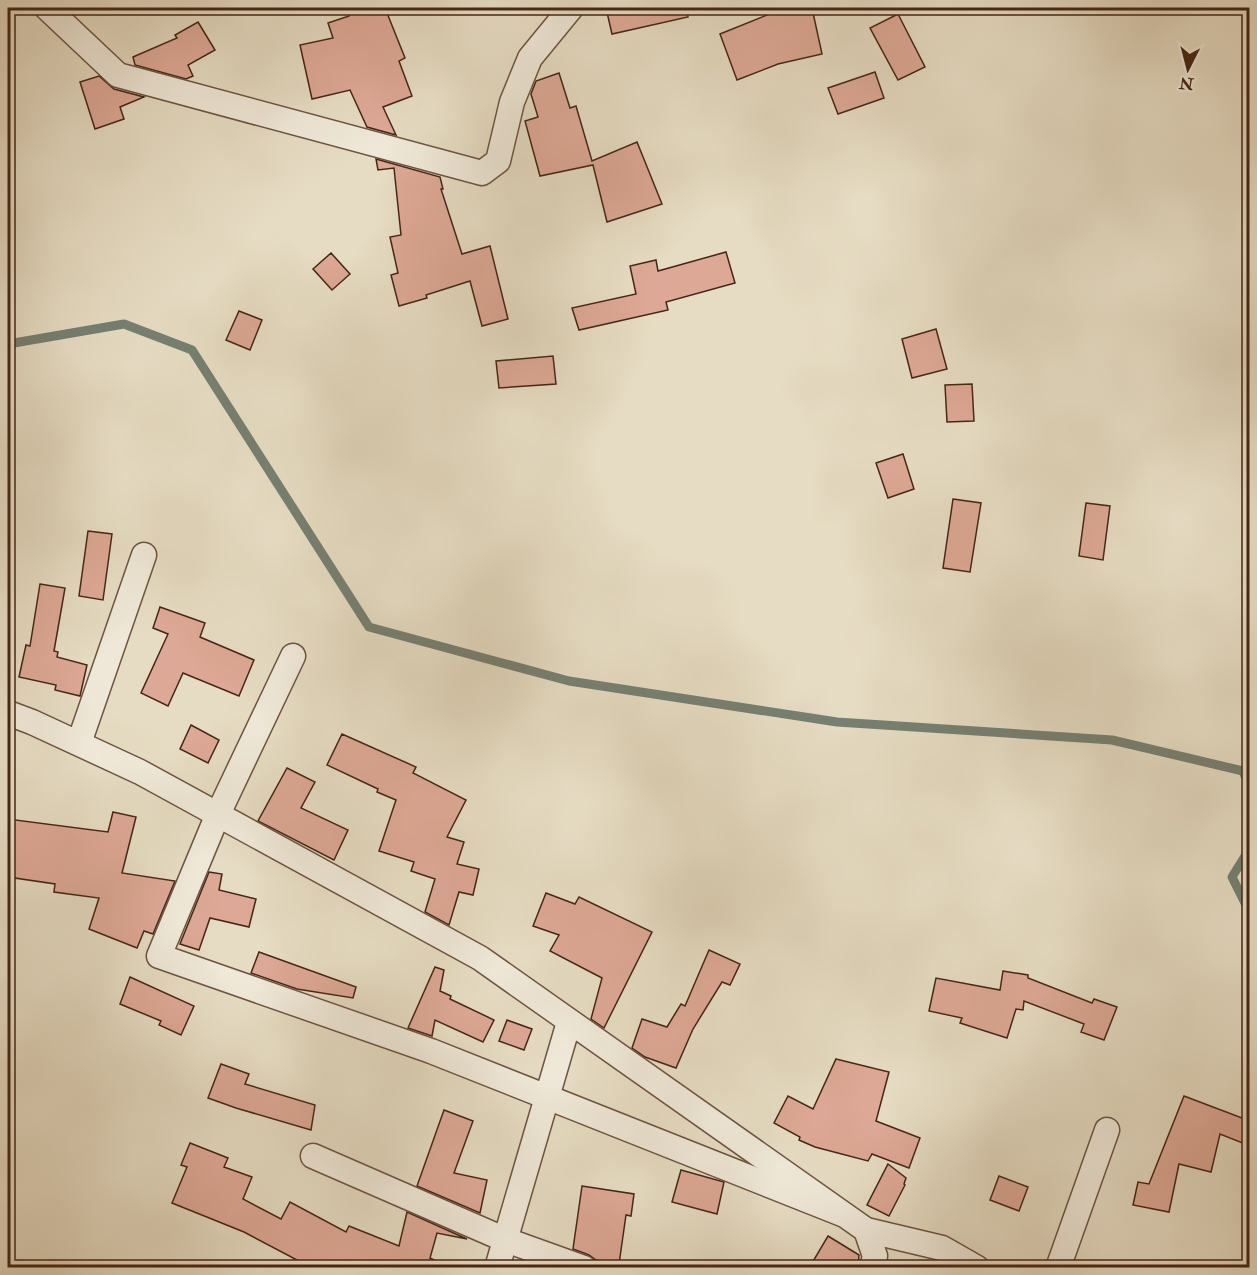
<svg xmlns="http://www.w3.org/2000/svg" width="1257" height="1275" font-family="'IM FELL Double Pica',serif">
  <rect width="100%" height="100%" fill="#e6dcc3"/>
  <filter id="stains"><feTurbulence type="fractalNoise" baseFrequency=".00333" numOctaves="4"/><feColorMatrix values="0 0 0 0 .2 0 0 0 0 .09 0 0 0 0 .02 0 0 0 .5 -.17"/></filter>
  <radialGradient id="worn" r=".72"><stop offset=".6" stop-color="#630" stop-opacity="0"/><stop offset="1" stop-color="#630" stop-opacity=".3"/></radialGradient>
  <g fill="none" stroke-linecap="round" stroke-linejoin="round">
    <g stroke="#768072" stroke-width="9">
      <polyline points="8,344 124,324 192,350 369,627 569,681 837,722 1112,740 1243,771 1250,788"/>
      <polyline points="1250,848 1232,877 1250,913"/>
    </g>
  </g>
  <g fill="#dda895" stroke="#452616" stroke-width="1.5">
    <polygon points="348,8 385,8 405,58 399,61 412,96 383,107 396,135 367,127 350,90 312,99 300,45 333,38 328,23 349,16"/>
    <polygon points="606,8 687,8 688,17 612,34"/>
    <polygon points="763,8 812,8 822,54 778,64 737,80 720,34 767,15"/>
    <polygon points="898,14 925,67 898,80 870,28"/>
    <polygon points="198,22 215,50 188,65 193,76 186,79 135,65 133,57 177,38 175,35"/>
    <polygon points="875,72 884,98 838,114 828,88"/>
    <polygon points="559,73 570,108 576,106 592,161 637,142 662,204 607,222 593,165 540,176 525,121 538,117 531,94 536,81"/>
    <polygon points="99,76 114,89 144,97 120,107 124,119 95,129 80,82"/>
    <polygon points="376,159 440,177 443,189 441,189 462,254 490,246 508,319 482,326 470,281 426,295 427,298 399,306 391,275 398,273 390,237 401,235 394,168 378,170"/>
    <polygon points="726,252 735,283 666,302 668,310 579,330 572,308 636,294 630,266 656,260 658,271"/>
    <polygon points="331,253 350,274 332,290 313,269"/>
    <polygon points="239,311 262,320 250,350 226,340"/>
    <polygon points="936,329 947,369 912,378 902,339"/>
    <polygon points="553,356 556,384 499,388 496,361"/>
    <polygon points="972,384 974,421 947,422 945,385"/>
    <polygon points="903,454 914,489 888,498 876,463"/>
    <polygon points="953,499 981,503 970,572 943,568"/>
    <polygon points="1086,503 1110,506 1103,560 1079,556"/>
    <polygon points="88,531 112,534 103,600 79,596"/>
    <polygon points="40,584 65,588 54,651 58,652 57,657 87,665 80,696 55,690 56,685 19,677 26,645 30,646"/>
    <polygon points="160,607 205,623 200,637 254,660 239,696 183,673 168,706 141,693 168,634 153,628"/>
    <polygon points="191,725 219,740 208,763 180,749"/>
    <polygon points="342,734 416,767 413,773 466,800 447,837 464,842 457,864 479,869 473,895 459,892 449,925 425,912 435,879 411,871 414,862 379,851 396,800 377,792 378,789 327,765"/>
    <polygon points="287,768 315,782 301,808 348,830 334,860 258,821"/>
    <polygon points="113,812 136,817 122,873 175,881 153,934 144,931 137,948 89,929 99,898 54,892 55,884 8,877 8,819 108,832"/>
    <polygon points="209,872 222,874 219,890 256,899 249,927 210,918 199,950 180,944"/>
    <polygon points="546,893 575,904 579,897 652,932 604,1028 591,1019 602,978 550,951 559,935 533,926"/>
    <polygon points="709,950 740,964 730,985 722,982 693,1029 676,1068 645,1057 632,1048 642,1019 667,1027 681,1004 685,1006"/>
    <polygon points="259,952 356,987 353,998 297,989 251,973"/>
    <polygon points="435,967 444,970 440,991 451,996 450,999 494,1020 483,1042 435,1020 432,1036 408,1028"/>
    <polygon points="1003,971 1028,975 1028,978 1092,1003 1094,999 1117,1007 1104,1040 1081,1032 1084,1024 1024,1001 1023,1010 1016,1009 1007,1038 960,1023 962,1018 929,1011 936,978 1000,990"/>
    <polygon points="130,977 194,1006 181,1035 159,1025 161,1021 120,1004"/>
    <polygon points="507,1020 532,1029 524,1050 499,1041"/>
    <polygon points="836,1059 889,1072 876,1121 920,1138 909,1168 872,1154 868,1161 815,1147 799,1140 800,1137 774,1123 788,1096 813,1109"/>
    <polygon points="221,1064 249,1074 245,1084 315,1105 311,1130 236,1108 208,1098"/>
    <polygon points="1184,1096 1250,1121 1250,1146 1220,1134 1211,1172 1179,1164 1169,1212 1133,1205 1138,1182 1149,1184"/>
    <polygon points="444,1110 473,1121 454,1173 487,1180 480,1213 417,1186"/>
    <polygon points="190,1143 228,1158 224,1167 252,1177 243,1199 281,1219 290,1202 346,1232 349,1226 399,1246 407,1212 467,1239 437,1233 430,1258 450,1268 312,1268 244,1232 172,1203 187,1167 181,1165"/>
    <polygon points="888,1164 906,1178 904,1184 905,1185 889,1216 867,1205"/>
    <polygon points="681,1170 724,1182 717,1214 672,1202"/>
    <polygon points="999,1176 1028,1187 1019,1211 990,1200"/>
    <polygon points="582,1186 634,1194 631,1216 626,1215 619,1264 596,1260 589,1255 573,1249"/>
    <polygon points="828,1236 859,1255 858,1268 809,1268"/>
  </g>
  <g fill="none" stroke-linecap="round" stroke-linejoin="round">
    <g stroke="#6d5441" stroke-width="27">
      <g id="minor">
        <polyline points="47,8 118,75 482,173 498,161 512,102 530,58 571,8"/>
        <polyline points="293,656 218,814 159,956 431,1051 842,1214"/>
        <polyline points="8,713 32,722 140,772 480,958 866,1230 875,1256 872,1268"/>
        <polyline points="79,743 144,555"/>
        <polyline points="313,1156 506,1240 584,1268"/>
        <polyline points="866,1230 942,1248 977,1268"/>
        <polyline points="497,1268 569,1022"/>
        <polyline points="1058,1268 1107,1130"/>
      </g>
    </g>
    <use href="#minor" stroke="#efe8d8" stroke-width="24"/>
  </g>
  <rect width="1257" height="1275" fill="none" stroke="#e6dcc3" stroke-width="30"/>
  <rect x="9" y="9" width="1239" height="1257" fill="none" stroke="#452616" stroke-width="3"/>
  <rect x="15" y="15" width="1227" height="1245" fill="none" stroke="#452616" stroke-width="1.5"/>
  <g transform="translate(1188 69) rotate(186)" stroke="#efe8d8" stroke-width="4.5" paint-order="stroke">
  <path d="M0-4.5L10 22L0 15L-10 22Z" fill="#452616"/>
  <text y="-9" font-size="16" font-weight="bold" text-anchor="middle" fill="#452616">N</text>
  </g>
  <rect width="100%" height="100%" filter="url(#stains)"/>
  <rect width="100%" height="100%" fill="url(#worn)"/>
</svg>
